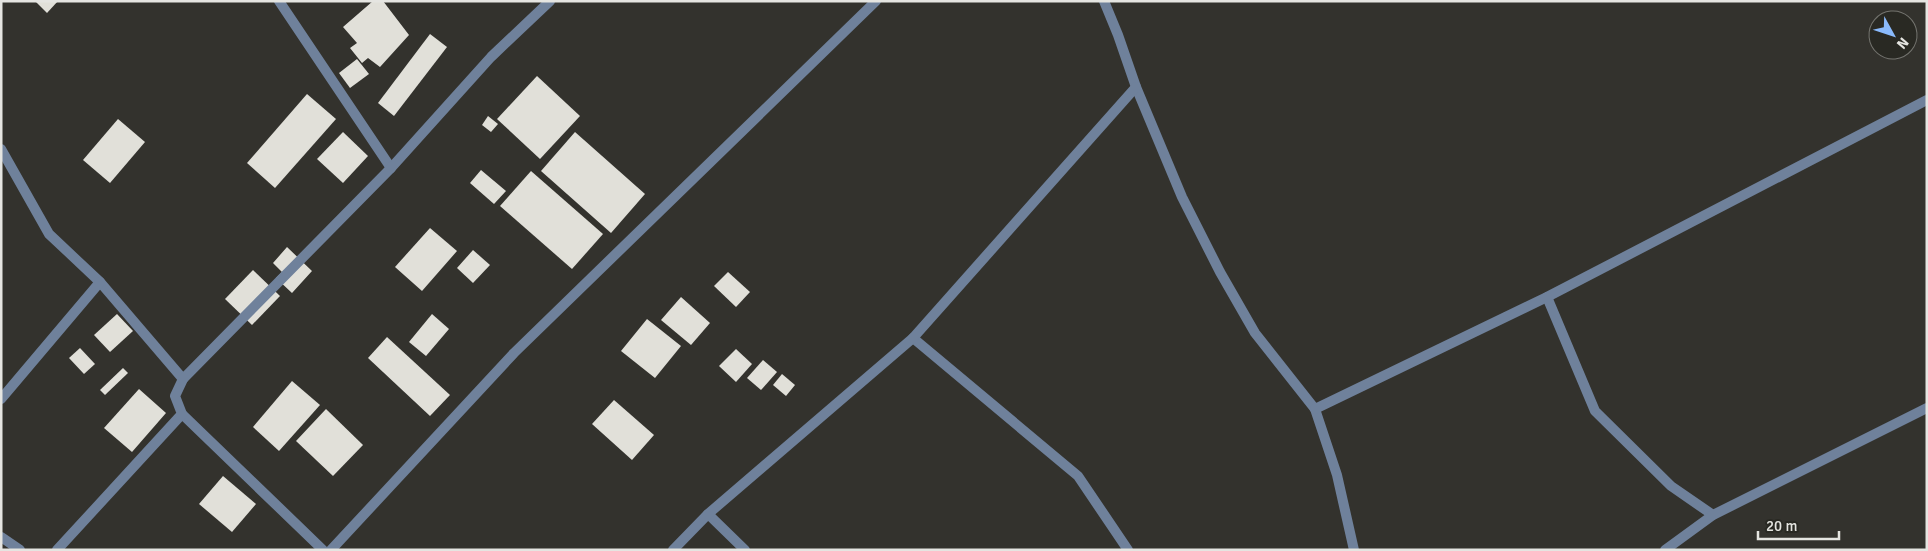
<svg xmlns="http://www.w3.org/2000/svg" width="1928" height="551" font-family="Signika,sans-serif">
  <rect width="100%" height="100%" fill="#33322d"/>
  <g fill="#e1e0d9">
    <polygon points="35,1 58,1 47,13"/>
    <polygon points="373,1 383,1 409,35 380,67 368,58 362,63 350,48 357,43 343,27"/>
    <polygon points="430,34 447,47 394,116 378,103"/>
    <polygon points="357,59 369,74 350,88 339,73"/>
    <polygon points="537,76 580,116 540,159 497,119"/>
    <polygon points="307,94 336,119 275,188 247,163"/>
    <polygon points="488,116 498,124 491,132 482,125"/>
    <polygon points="118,119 145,142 110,183 83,160"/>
    <polygon points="343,132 368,156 343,183 317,159"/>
    <polygon points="575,132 645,194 611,233 541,171"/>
    <polygon points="481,170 506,191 494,204 470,183"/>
    <polygon points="531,171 603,234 572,269 500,206"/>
    <polygon points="430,228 457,251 422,291 395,267"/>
    <polygon points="287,247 312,271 292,293 276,278 282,272 273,263"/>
    <polygon points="473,250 490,265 473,283 457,268"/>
    <polygon points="253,270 280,296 252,325 225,299"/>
    <polygon points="728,272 750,292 736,307 714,286"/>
    <polygon points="681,297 710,323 691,345 661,320"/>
    <polygon points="117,314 133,331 110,352 94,335"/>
    <polygon points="432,314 449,329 426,356 409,342"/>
    <polygon points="647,319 681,346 655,378 621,351"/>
    <polygon points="387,337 450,395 430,416 368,358"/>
    <polygon points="80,348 95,364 84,374 69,358"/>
    <polygon points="736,349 752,364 736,382 719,366"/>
    <polygon points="763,360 777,372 761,390 747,378"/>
    <polygon points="123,368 128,373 105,395 100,390"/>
    <polygon points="782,374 795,385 786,396 773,385"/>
    <polygon points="292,381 320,405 279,451 253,427"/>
    <polygon points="139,389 166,413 132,452 104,428"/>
    <polygon points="614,400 654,435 632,460 592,424"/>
    <polygon points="326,409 363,445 333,476 296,441"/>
    <polygon points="223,476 256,504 232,532 199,504"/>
  </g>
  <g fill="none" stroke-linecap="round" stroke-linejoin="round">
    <g stroke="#6f819b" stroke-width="10">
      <polyline points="279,1 391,168"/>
      <polyline points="1104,1 1118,35 1136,87 1182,197 1220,272 1255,333 1315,409 1337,475 1354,550"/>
      <polyline points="1,149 49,234 100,282 183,379"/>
      <polyline points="1547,297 1595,411 1671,486 1713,515"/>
      <polyline points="913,338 1078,476 1128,550"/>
      <polyline points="1,399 100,282"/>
      <polyline points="1315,409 1547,297 1927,100"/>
      <polyline points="182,414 323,550"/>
      <polyline points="708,514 745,550"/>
      <polyline points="1,537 20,550"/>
      <polyline points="57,550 182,414 175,396 183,379 391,168 491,57 550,1"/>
      <polyline points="331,550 514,353 876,1"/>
      <polyline points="673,550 708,514 913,338 1136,87"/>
      <polyline points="1665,550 1713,515 1927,408"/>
    </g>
  </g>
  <rect width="1928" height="551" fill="none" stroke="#e5e5e1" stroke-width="5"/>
  <g transform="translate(1893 35) rotate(130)"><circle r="24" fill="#292923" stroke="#74746f"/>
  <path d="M0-4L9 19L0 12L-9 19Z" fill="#8abafc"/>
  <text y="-8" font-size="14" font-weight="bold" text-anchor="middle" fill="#e5e5e1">N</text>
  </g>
  <path d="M1758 531v8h81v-8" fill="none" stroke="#e5e5e1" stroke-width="2.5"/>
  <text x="1766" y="531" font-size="15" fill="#e5e5e1" stroke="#292923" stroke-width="4" paint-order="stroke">20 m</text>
</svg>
